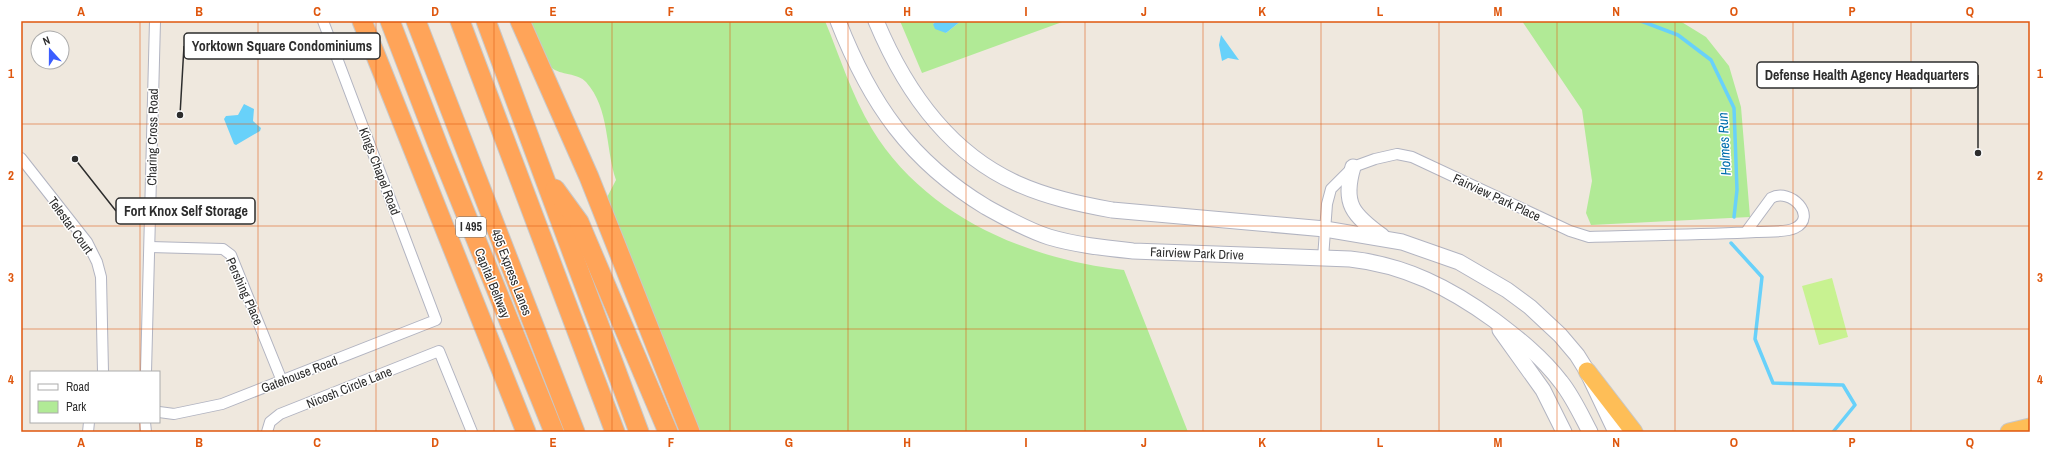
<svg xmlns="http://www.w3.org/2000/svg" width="2051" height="453" font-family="'Archivo Narrow',sans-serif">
  <rect width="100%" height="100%" fill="#efe8de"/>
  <g fill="#b1ea96">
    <path d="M530,21H825C840,57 852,96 872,129C925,216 1026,259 1124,270L1188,432H692L602,207L616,180C605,147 610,109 586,82C578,73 560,75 552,68C540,57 535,36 530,21Z"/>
    <polygon points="900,21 937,21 933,24 946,33 961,21 1065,21 922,73"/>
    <polygon points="1522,21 1680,21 1706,37 1729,66 1741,107 1750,217 1591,225 1586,213 1592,181 1582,110"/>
  </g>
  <polygon fill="#c8f291" points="1832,278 1848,337 1819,345 1802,286"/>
  <g fill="#68d1fa">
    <polygon points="937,21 961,21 946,33 935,29 933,24"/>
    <polygon points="1221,35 1239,60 1228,58 1222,61 1219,45"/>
    <polygon points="244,104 254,109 253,121 261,128 260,131 236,145 234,144 224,119 226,116 238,115"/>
  </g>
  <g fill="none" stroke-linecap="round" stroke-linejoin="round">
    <g stroke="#68d1fa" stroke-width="3.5">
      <polyline points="1641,21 1678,35 1711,60 1734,108 1737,190 1734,217"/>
      <polyline points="1731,243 1762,277 1755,339 1773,383 1843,385 1855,405 1833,432"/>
    </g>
    <g stroke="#b2b4c1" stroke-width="12">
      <g id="minor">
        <polyline points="21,158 87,242 97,262 101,277 103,372"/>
        <polyline points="150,247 223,249 231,255 282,381"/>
        <path d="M1323,258L1327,204L1331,189L1353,167L1375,159L1397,154L1412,157L1570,231L1589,237C1644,235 1700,235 1756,232C1768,231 1785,233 1795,228C1818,217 1791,187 1771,198L1746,232"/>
        <polyline points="146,372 155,21"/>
        <polyline points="159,412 174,414 222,404 436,320 323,21"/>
        <polyline points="145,422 146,432"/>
        <polyline points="88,432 89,422"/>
        <polyline points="267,432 270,422 280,414 439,351 472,432"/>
      </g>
    </g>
    <g stroke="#b2b4c1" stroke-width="17">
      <g id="secondary">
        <path d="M838,21C870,103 910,161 986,207C1006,218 1027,230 1049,237C1076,245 1105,248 1133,251L1350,259C1405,265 1450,288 1494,320C1519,339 1542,357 1561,382C1573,397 1581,415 1590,432"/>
        <path d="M876,21C904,88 948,152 1016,183C1047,197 1079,204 1112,210L1325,229L1402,242L1459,262L1507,290L1530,307L1560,335L1577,355L1587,371L1616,432"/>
        <path d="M1353,167C1342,204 1353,215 1382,236"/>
        <polyline points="1500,330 1543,390 1564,432"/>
      </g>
    </g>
    <g stroke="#c8c8c8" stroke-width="19">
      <g id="trunk">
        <polyline points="1587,371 1634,432"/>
        <polyline points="2009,432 2030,427"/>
      </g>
    </g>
    <g stroke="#c8c8c8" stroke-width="21">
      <g id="motorway">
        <polyline points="362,21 526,432"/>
        <polyline points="390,21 439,148 554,432"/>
        <polyline points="416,21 575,432"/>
        <polyline points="460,21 615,432"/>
        <polyline points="486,21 639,432"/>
        <polyline points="520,21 589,177 690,432"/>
        <polyline points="555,189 579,222 668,432"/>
      </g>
    </g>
    <use href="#minor" stroke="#fff" stroke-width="10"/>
    <use href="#secondary" stroke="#fff" stroke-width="15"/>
    <use href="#trunk" stroke="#febe57" stroke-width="17"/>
    <use href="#motorway" stroke="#ffa459" stroke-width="19"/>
  </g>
  <path fill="none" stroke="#df570e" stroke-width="1" stroke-opacity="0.55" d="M140,21V372M258,21V432M376,21V432M494,21V432M612,21V432M730,21V432M848,21V432M966,21V432M1085,21V432M1203,21V432M1321,21V432M1439,21V432M1557,21V432M1675,21V432M1793,21V432M1911,21V432M21,124H2030M21,226H2030M21,329H2030M140,422V432"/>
  <g text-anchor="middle" stroke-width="3" stroke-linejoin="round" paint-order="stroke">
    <rect fill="#fff" stroke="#6c6c6c" stroke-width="1" x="456" y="217" width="30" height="20" rx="3"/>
    <g font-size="12" font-weight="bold" fill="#2d2d2d">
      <text x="471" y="231">I 495</text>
    </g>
    <g font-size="13" fill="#2d2d2d" stroke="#fff">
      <text transform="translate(152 137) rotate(-89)" y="5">Charing Cross Road</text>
      <text transform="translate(380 171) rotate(69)" y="5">Kings Chapel Road</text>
      <text transform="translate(1497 197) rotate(25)" y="5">Fairview Park Place</text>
      <text transform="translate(71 225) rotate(54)" y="5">Telestar Court</text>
      <text transform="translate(1197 253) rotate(2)" y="5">Fairview Park Drive</text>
      <text transform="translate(512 272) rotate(69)" y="5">495 Express Lanes</text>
      <text transform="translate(493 283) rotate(68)" y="5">Capital Beltway</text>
      <text transform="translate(245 291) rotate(66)" y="5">Pershing Place</text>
      <text transform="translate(299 374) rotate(-21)" y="5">Gatehouse Road</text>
      <text transform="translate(349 387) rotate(-22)" y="5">Nicosh Circle Lane</text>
    </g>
    <g font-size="14" font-style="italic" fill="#016fad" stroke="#fff">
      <text transform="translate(1724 144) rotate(-93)" y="5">Holmes Run</text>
    </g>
  </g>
  <path fill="none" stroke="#2d2d2d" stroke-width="1.5" d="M180 115L184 46M1978 153L1978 75M75 159L116 211"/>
  <g fill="#2d2d2d" stroke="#fff" stroke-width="1.5">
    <circle cx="180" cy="115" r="4"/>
    <circle cx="1978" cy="153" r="4"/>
    <circle cx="75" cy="159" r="4"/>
  </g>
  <g fill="#fff" stroke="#2d2d2d" stroke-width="1.5">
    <rect x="184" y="33" width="196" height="26" rx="4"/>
    <rect x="1757" y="62" width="221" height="26" rx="4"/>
    <rect x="116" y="198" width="139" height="26" rx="4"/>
  </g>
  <g font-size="14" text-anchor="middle" font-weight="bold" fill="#2d2d2d">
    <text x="282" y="51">Yorktown Square Condominiums</text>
    <text x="1867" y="80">Defense Health Agency Headquarters</text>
    <text x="186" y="216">Fort Knox Self Storage</text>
  </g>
  <rect width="2051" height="453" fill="none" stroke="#ffffff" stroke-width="44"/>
  <rect x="30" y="371" width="130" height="52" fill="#ffffff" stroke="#ababab"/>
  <rect x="38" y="384" width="20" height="6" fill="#ffffff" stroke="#ababab"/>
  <text x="66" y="391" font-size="12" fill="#2d2d2d">Road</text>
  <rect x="38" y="401" width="20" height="12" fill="#b1ea96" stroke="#ababab"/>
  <text x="66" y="411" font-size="12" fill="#2d2d2d">Park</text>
  <g transform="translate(50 50) rotate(339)"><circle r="19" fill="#ffffff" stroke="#ababab"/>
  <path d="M0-3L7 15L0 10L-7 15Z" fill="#3b5dff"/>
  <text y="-6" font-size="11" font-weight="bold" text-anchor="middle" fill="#2d2d2d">N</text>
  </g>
  <rect x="22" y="22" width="2007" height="409" fill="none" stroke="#df570e" stroke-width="1.5"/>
  <g font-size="13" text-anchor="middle" font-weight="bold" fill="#df570e">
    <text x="81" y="16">A</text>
    <text x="199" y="16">B</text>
    <text x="317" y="16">C</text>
    <text x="435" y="16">D</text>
    <text x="553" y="16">E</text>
    <text x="671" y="16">F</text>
    <text x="789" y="16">G</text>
    <text x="907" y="16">H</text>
    <text x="1026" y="16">I</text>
    <text x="1144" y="16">J</text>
    <text x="1262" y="16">K</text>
    <text x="1380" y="16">L</text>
    <text x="1498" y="16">M</text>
    <text x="1616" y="16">N</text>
    <text x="1734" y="16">O</text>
    <text x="1852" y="16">P</text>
    <text x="1970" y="16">Q</text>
    <text x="11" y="78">1</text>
    <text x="2040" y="78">1</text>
    <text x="11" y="180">2</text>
    <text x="2040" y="180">2</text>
    <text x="11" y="282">3</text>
    <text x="2040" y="282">3</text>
    <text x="11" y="384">4</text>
    <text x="2040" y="384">4</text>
    <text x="81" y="447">A</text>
    <text x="199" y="447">B</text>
    <text x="317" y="447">C</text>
    <text x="435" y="447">D</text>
    <text x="553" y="447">E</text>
    <text x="671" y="447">F</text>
    <text x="789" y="447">G</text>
    <text x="907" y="447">H</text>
    <text x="1026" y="447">I</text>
    <text x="1144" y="447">J</text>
    <text x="1262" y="447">K</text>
    <text x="1380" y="447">L</text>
    <text x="1498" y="447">M</text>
    <text x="1616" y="447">N</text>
    <text x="1734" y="447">O</text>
    <text x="1852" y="447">P</text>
    <text x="1970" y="447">Q</text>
  </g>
</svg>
